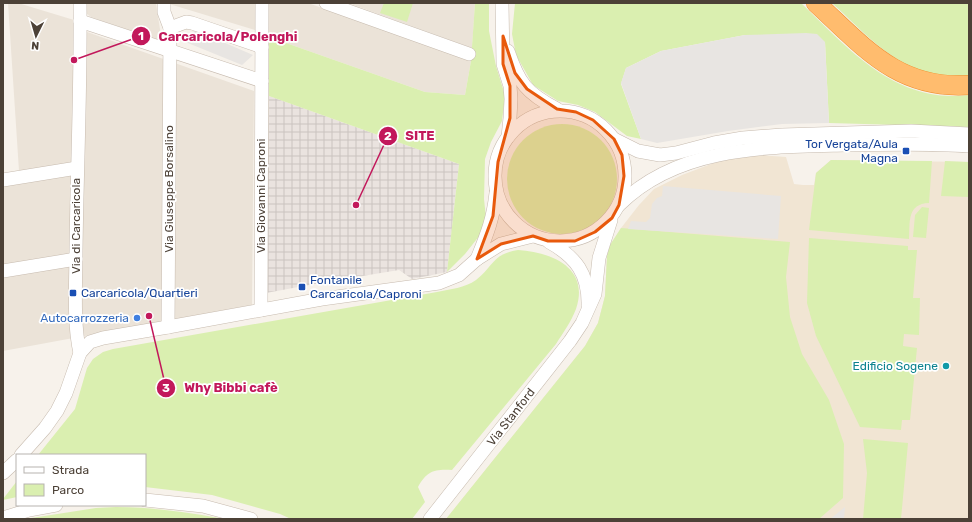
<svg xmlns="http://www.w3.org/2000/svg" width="972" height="522" font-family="Rubik,sans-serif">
  <defs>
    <pattern id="industrial-grid" width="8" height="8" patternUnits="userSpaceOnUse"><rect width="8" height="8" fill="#eae3df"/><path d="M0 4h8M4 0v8" fill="none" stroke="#cac4c0"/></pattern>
  </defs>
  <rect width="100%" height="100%" fill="#f7f2eb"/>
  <g fill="#ebe3d8">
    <polygon points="8,3 18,3 74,20 87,32 254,91 252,305 3,351 3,180 19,171"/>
    <polygon points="86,3 156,3 161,36 156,40 91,17 86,13"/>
    <polygon points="166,3 255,3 255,30"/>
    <polygon points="269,3 308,3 471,61 465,95 425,92 269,37"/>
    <polygon points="348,3 475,3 472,48"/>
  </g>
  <polygon fill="url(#industrial-grid)" points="269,96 459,164 447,272 412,279 399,270 320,283 266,293"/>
  <polygon fill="#f1e5d3" points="759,155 786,157 794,184 803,185 814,185 816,173 831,160 969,162 969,519 446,519 585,346 598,323 605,296 607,256 610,245 621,228 639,205 654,189 682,175 719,161"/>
  <g fill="#daefb0">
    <polygon points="384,3 413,3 407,22 380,13"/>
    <polygon points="475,3 489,3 489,31 496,66 504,92 504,104 502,121 491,142 485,159 484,199 486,218 480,235 465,254 447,272 459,164 269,96 269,37 425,92 465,95 471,61"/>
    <path d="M515,3H801C849,49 895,104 969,95V127L829,123L825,42L745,35L661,51L626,68L621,84L641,139L627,136L595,112L578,105L558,101L533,85L516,55L512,34Z"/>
    <path d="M832,3H969V76C955,76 942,76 929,73C889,63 861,29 832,3Z"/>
    <circle cx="562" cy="179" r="55"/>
    <path d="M831,160L932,161L929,203C907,204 910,221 909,239L809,230L816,173Z"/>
    <polygon points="945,161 969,162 969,197 941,196"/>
    <polygon points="922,207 929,208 926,238 913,237 915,215"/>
    <polygon points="621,228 790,242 786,277 790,317 802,354 829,400 844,444 843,498 819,519 446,519 585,346 598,323 605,296 607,256 610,245"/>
    <polygon points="809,238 908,246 908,250 917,250 913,298 920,298 919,335 904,334 903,346 917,348 910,420 902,420 901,430 860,427 816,336 807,303"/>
    <path d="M518,250C552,252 590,268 576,309C571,322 563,333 556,344L452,470C434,469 427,471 418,487L425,502L412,519H291L280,514L212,495L145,487V455H38L75,409L87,368L93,359L103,352L113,349L437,292C450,289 465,288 476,280C494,266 492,254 518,250Z"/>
    <polygon points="863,439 908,443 901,519 863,519 867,473"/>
    <polygon points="17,481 17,497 3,500 3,499"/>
    <path d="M116,507C151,507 185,512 219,518L25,519L96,508Z"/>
  </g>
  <g fill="#e8e5e2">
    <polygon points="195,30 253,55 242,65 183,41"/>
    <polygon points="806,33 817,34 825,42 829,123 782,124 728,131 657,143 641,139 621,83 626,68 661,51 745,35"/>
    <polygon points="663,186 781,196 778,239 628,229 631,221 646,222 650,218 652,204 657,198 662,196"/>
    <polygon points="845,507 844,519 830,519"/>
  </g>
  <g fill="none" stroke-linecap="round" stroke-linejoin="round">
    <g stroke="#c7bbaf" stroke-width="14">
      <g id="minor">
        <polyline points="164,3 164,12 170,28 168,327"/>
        <polyline points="326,3 469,54"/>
        <polyline points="502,3 503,64 510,86 511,99 510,118 508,137"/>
        <polyline points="80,21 262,81"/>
        <polyline points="170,28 186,22 192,23 262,47"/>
        <path d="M508,51C519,83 526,93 557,109"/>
        <circle cx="560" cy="176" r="65"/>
        <polyline points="614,139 638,151 660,155 676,153 714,143 743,138 782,135 911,131 969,134"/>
        <polyline points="3,180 77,168"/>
        <path d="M619,205C678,146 767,147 845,145C886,144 928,143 969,146"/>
        <path d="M549,242C576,257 589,274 588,306"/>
        <path d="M477,259C487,234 493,220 496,193"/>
        <polyline points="3,271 76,259"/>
        <polyline points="261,310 262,3"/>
        <path d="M80,353C73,323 76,281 76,250C77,167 81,85 80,3"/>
        <polyline points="21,455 45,428 57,411 66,393 80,353 90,342 103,338 168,327 322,299 439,283 459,275 477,259 501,244 533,236"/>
        <polyline points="3,473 17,460"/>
        <polyline points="145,500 203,506 251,519"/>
        <polyline points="3,518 29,510 56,505"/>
        <polyline points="430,519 570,341 582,323 595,294 599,258 611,220"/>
      </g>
    </g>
    <g stroke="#ee8f2d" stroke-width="20">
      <path id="highway" d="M816,3C864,47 898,90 969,85"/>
    </g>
    <use href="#minor" stroke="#fff" stroke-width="13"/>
    <use href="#highway" stroke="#ffbc6e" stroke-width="19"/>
  </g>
  <path fill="#e8590c" fill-opacity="0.2" stroke="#e8590c" stroke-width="3" stroke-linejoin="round" d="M503,36L515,73L527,89L557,109L576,112L593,120L614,139L622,155L624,176L619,205L612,218L595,232L575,241H548L533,236L501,244L477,259L493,216L498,162L510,118V86L503,64Z"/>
  <g fill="#1a4fb4" stroke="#fff" stroke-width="1.5">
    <rect x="902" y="147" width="8" height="8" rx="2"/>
    <rect x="298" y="283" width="8" height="8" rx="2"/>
    <rect x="69" y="289" width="8" height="8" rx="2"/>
  </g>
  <circle fill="#3f7fe0" stroke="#fff" stroke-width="1.5" cx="137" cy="318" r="4"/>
  <circle fill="#0f9aa8" stroke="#fff" stroke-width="1.5" cx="946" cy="366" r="4"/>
  <g text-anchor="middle" stroke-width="3.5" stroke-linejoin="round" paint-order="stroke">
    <g font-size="12" fill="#164399" stroke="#fff" text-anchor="start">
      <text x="898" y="148" text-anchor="end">Tor Vergata/Aula<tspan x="898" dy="14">Magna</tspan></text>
      <text x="310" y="284">Fontanile<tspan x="310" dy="14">Carcaricola/Caproni</tspan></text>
      <text x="81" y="297">Carcaricola/Quartieri</text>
    </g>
    <g font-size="12" fill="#4c4137" stroke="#fff">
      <text transform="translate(169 189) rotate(-90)" y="4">Via Giuseppe Borsalino</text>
      <text transform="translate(261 196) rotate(-90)" y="4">Via Giovanni Caproni</text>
      <text transform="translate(76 226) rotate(-90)" y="4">Via di Carcaricola</text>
      <text transform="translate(511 417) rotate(-52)" y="4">Via Stanford</text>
    </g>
    <g font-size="12" fill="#366cbe" stroke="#fff" text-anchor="end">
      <text x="129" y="322">Autocarrozzeria</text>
    </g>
    <g font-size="12" fill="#0d838f" stroke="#fff" text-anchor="end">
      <text x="938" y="370">Edificio Sogene</text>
    </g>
  </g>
  <path fill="none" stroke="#c2185b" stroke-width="1.5" d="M74 60L141 36M356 205L388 136M149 316L166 388"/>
  <g fill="#c2185b" stroke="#fff" stroke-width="1.5">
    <circle cx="74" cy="60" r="4"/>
    <circle cx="356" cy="205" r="4"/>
    <circle cx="149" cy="316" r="4"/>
    <circle cx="141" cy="36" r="10"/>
    <circle cx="388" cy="136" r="10"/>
    <circle cx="166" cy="388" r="10"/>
  </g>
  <g font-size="12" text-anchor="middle" font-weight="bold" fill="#fff">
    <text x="141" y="40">1</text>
    <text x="388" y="140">2</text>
    <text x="166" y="392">3</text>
  </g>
  <g font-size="13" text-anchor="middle" font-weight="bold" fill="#c2185b" stroke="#fff" stroke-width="3.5" stroke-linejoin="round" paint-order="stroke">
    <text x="228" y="41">Carcaricola/Polenghi</text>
    <text x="420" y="140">SITE</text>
    <text x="231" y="392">Why Bibbi cafè</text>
  </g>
  <rect width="972" height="522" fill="none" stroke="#4c4137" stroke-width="8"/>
  <rect x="16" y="454" width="130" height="52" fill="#ffffff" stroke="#b7b3af"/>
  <rect x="24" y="467" width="20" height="6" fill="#ffffff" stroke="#b7b3af"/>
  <text x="52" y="474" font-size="12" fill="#4c4137">Strada</text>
  <rect x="24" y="484" width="20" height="12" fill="#daefb0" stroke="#b7b3af"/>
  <text x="52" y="494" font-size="12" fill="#4c4137">Parco</text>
  <g transform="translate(36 36) rotate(185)" stroke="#ffffff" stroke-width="3" paint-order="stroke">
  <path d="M0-3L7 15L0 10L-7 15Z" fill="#4c4137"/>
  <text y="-6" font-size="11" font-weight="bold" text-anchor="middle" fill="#4c4137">N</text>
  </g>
</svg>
